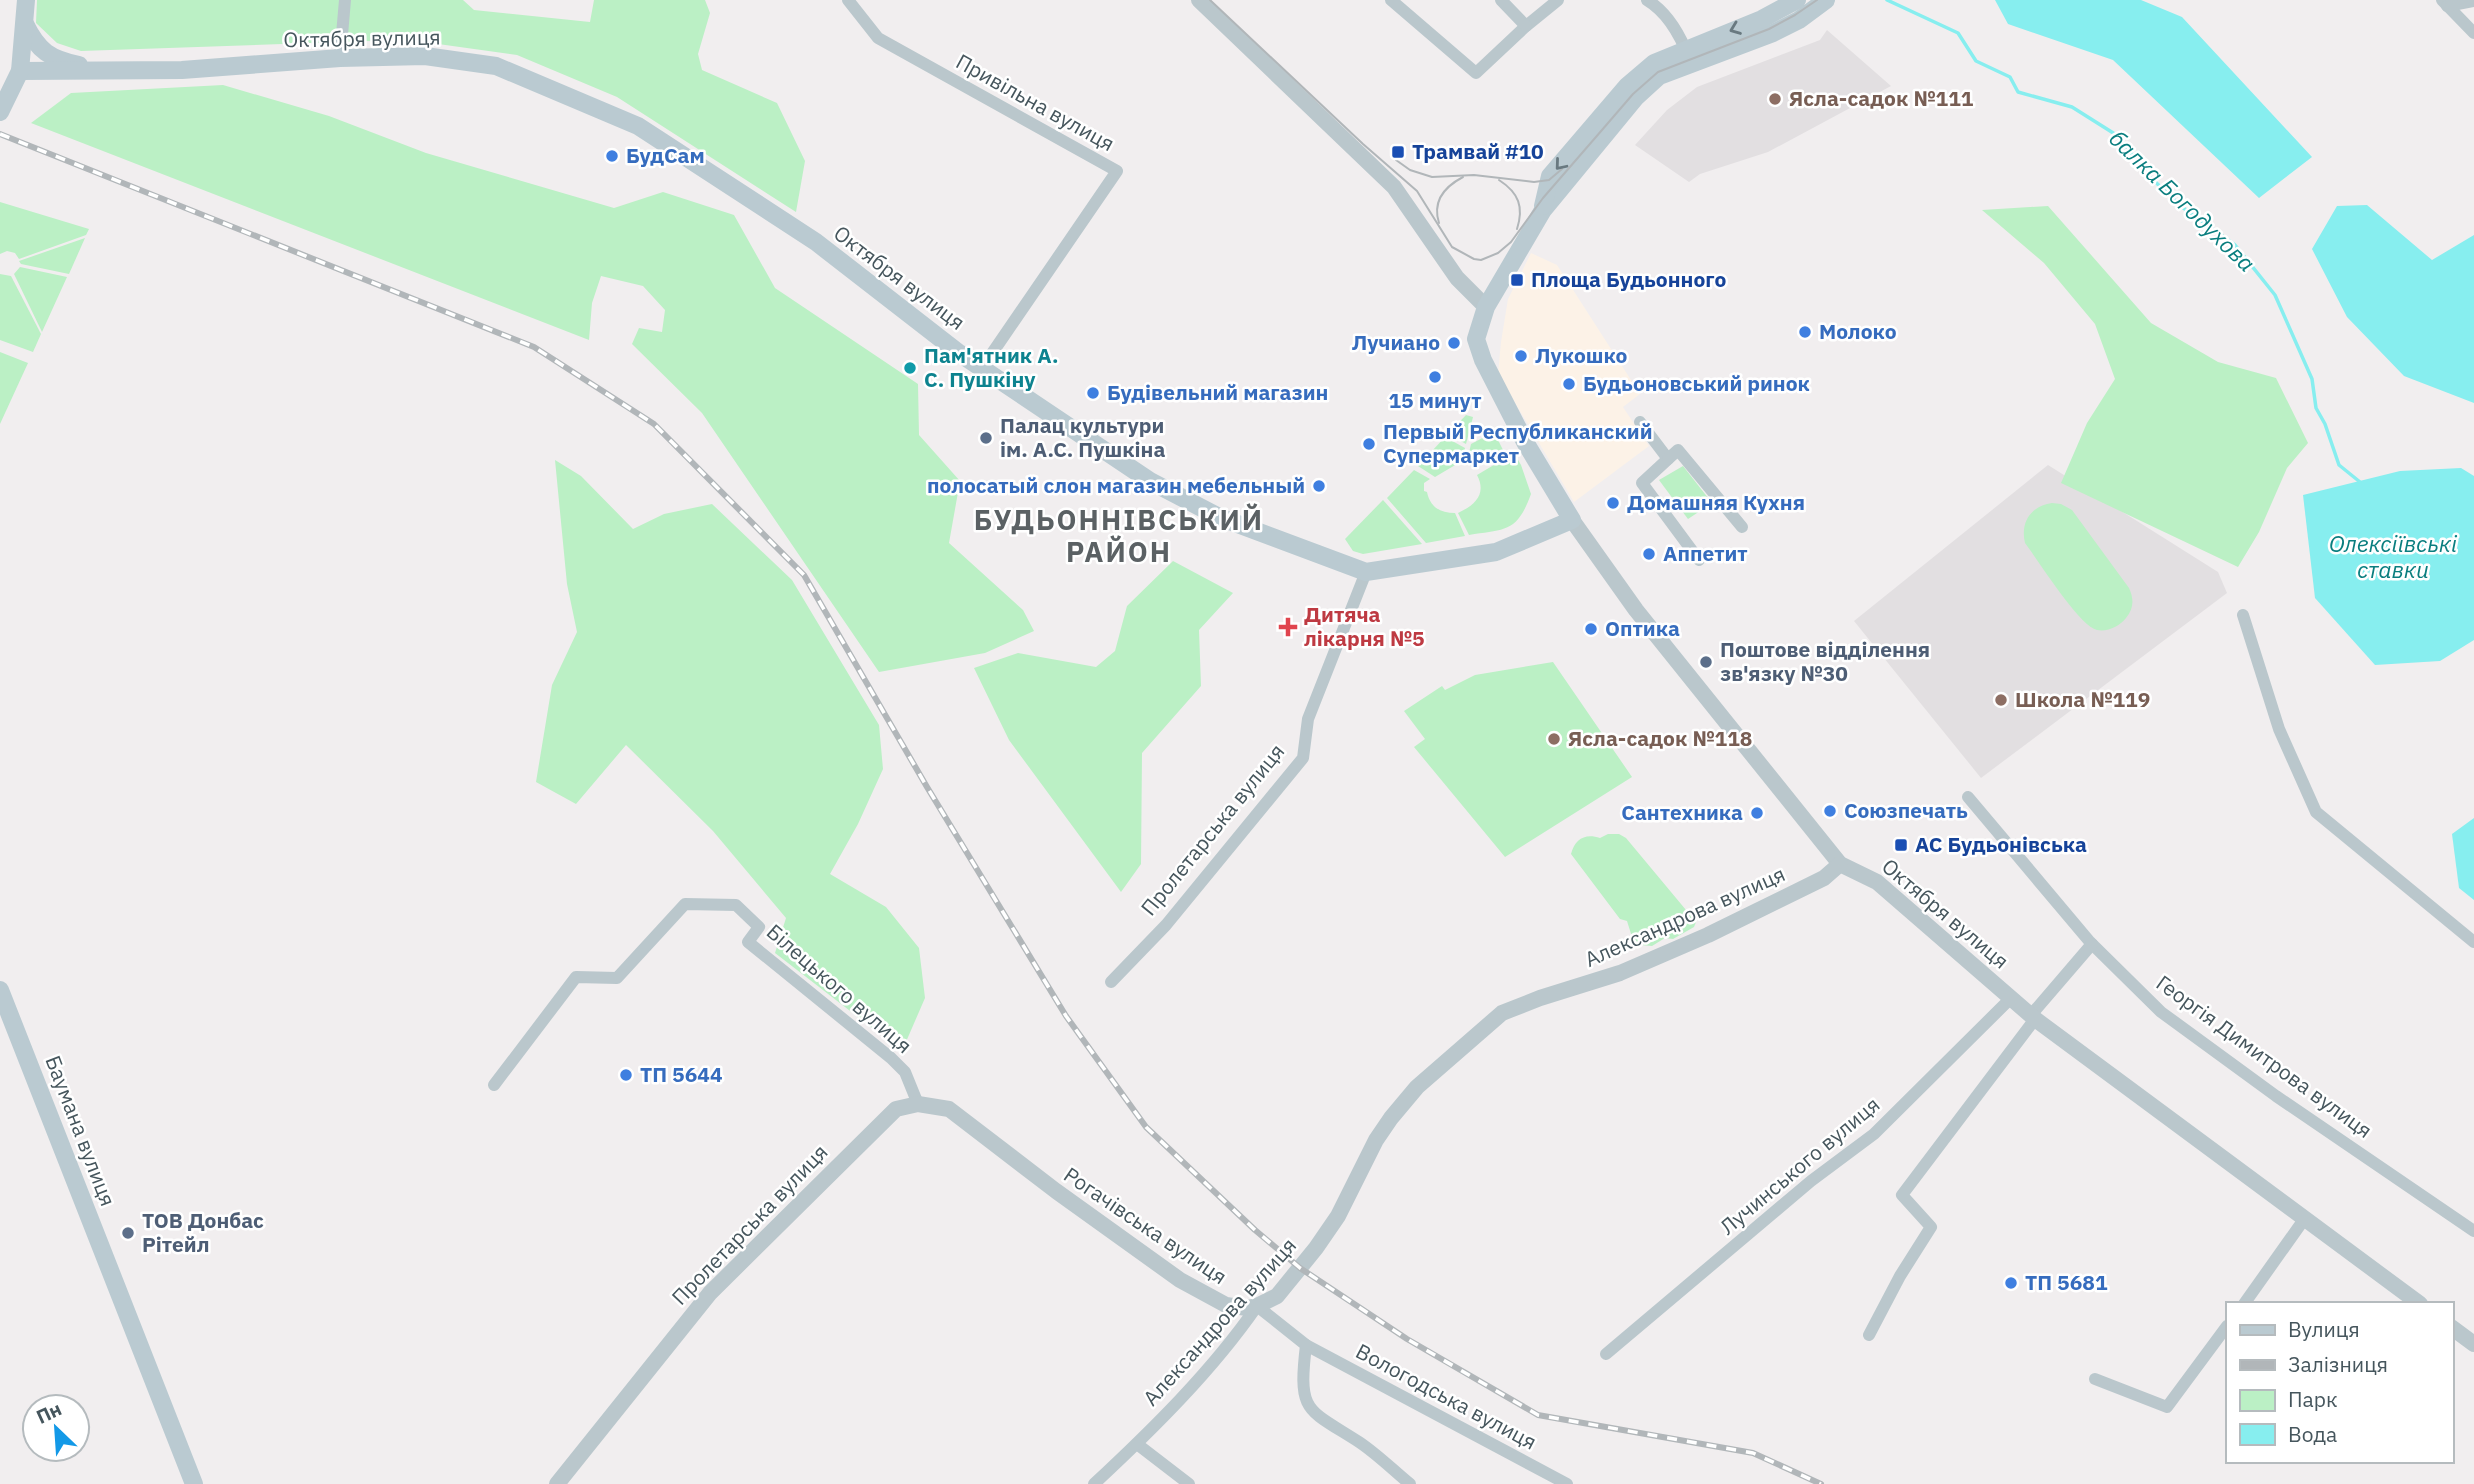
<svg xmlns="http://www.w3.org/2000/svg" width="2474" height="1484" font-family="'IBM Plex Sans',sans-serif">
  <rect width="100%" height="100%" fill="#f1eeef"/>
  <polygon fill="#fcf2e7" points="1531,253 1557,265 1640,394 1623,407 1649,446 1574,502 1498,374 1501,342 1508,299"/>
  <g fill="#e2dfe1">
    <polygon points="1827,30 1891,86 1768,152 1700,174 1689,182 1635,145 1667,110 1697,87 1820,40"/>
    <polygon points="2048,465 2218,572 2227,593 1981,778 1854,621"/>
  </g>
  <g fill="#bbf0c5">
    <polygon points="37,0 463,0 474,10 590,22 594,0 705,0 710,13 698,54 702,70 777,103 805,161 796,212 617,97 517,55 431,43 367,41 81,51 57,43 36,23"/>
    <polygon points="223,85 329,116 426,153 614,208 663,192 734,215 775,288 918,384 919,435 960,481 949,543 1023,610 1034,631 985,653 879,672 702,413 632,344 639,328 662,332 665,310 643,286 601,276 592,303 589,340 31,123 71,93"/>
    <polygon points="0,202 89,229 86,235 19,259 15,253 7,251 0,254"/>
    <polygon points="2048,206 2151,323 2218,362 2276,378 2308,443 2287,468 2259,532 2238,567 2061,483 2087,423 2115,379 2095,324 2044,263 1982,210"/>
    <polygon points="85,238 69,274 21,264 19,261"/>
    <polygon points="20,267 67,277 42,332 14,274"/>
    <polygon points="0,274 11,276 41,334 33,352 0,340"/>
    <polygon points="0,352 28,363 0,424"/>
    <polygon points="1466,415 1473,417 1466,444 1448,434"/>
    <polygon points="1494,432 1503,450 1473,468 1467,462 1471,444"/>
    <polygon points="1445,437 1465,448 1462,461 1435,477 1418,466"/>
    <path d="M1514,453L1521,465L1531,494C1517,533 1505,529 1469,535L1458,513C1475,505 1487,494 1477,475Z"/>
    <polygon points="555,460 581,476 633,529 664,514 712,504 792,580 879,725 883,769 858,824 830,874 886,907 919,948 925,998 902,1051 775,953 786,918 713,831 626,745 576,804 536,782 552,685 577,632 567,584"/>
    <polygon points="1683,466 1712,503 1688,519 1659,480"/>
    <path d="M1414,470L1430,479L1424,483V491L1427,492C1430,507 1440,513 1455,513L1465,536L1426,543L1387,498Z"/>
    <polygon points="1383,500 1422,544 1363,554 1353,551 1345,539"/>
    <path d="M2052,503L2061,504L2072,510L2129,588C2134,599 2134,608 2126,618C2120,626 2108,632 2097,630C2079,626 2038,560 2025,543C2020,522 2031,506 2052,503Z"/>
    <polygon points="1173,561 1233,593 1199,630 1201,686 1142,753 1141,864 1121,892 1009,740 974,668 1018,653 1096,667 1115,651 1127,606"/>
    <polygon points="1553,662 1632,777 1505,857 1414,747 1425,739 1404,711 1442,686 1445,690 1475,675"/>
    <path d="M1608,834H1619L1626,838L1696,922L1694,927L1673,939L1665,938L1652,946L1641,945L1632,937L1627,921L1620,919L1571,854C1575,839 1585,833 1600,838Z"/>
  </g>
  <g fill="#87eeef">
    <polygon points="1995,0 2141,0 2182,17 2312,157 2259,198 2113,60 2008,24"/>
    <polygon points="2367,205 2432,260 2474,235 2474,403 2404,376 2347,317 2312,249 2337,206"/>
    <polygon points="2461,468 2474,476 2474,640 2440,661 2375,665 2315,598 2303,495 2400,471"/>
    <polygon points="2474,818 2474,900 2459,888 2452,834"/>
  </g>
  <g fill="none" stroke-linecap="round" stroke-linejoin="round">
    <polyline stroke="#87eeef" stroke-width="3.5" points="1887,0 1958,33 1976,61 2010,77 2018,92 2072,107 2118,136 2149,176 2182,207 2235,245 2275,295 2312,379 2316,408 2325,424 2339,465 2360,482"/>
    <g stroke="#bac7cc" stroke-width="12">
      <polyline points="848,0 878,38 1117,171 982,368"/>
      <polyline points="1391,0 1476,73 1526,26 1558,0"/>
      <polyline points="1501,0 1526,26"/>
      <path d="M1647,0C1667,12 1681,37 1689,58"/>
      <polyline points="2442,0 2474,33"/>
      <polyline points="2447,6 2474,1"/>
      <polyline points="340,58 345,0"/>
      <polyline points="1640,422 1668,459 1642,483 1699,560"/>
      <polyline points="1668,459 1678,450 1742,527"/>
      <polyline points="2243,615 2279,729 2316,812 2474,942"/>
      <polyline points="1968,797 2090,942 2161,1012 2276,1096 2474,1231"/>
      <polyline points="1111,982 1166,925 1303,758 1308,719 1366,572"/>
      <polyline points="2031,1015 2092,944"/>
      <polyline points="494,1085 576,977 617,978 685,904 736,905 759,927 748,942 891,1058 905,1072 918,1104"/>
      <polyline points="2244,1304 2305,1218"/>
      <polyline points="1869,1335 1900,1276 1931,1227 1902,1195 2035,1019"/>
      <polyline points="1306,1345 1567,1484"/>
      <polyline points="1606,1354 1811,1181 1874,1134 2010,999"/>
      <polyline points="2095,1379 2167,1407 2227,1326"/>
      <polyline points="1137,1444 1189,1484"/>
      <path d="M1094,1484C1152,1430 1212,1371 1257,1306L1306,1345C1298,1413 1306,1408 1359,1442C1377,1454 1393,1470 1410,1484"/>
    </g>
    <g stroke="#bac7cc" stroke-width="16">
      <polyline points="1199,0 1394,187 1457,278 1486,307"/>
      <polyline points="1572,520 1636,610 1840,864 1877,882 2035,1019 2420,1304"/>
      <polyline points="2451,1327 2474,1344"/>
      <polyline points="557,1484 710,1293 896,1109 918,1104 949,1109 1056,1191 1180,1280 1226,1305 1247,1308 1257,1306 1277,1296 1316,1248 1338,1216 1376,1140 1391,1118 1417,1087 1502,1013 1540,998 1620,973 1708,935 1824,878 1840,864"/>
    </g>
    <g stroke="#bacad1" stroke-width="18">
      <path d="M25,24C38,51 50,59 79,65"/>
      <polyline points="20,71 182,70 340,58 425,56 496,66 638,126 816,242 959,353 1150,481 1219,517 1366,572 1496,552 1572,520 1525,442 1483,360 1476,339 1486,307 1543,210 1636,97 1659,76 1773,33 1799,20 1826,0"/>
      <polyline points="0,112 20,71 26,0"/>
      <polyline points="1543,206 1550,176 1627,86 1654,63 1762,19 1797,0"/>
      <polyline points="0,990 194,1484"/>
    </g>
    <g stroke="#b1b6b9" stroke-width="2">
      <polyline points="1210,0 1363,144 1417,191 1452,247 1474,259 1481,260 1498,253 1511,242 1543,198 1602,130 1633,94 1658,72 1769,29 1795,15 1817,0"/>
      <polyline points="1396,160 1410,170 1432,177 1474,175 1534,182 1549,180 1562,169"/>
      <path d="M1499,180C1519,193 1524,207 1517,229"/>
      <path d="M1439,223C1432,201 1444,187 1463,177"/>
    </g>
    <g stroke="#b1b6b9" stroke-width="6">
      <polyline id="rail" points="0,134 534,347 654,424 804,575 927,787 1066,1016 1146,1127 1255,1230 1300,1268 1407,1339 1538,1415 1753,1453 1821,1484"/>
    </g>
    <use href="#rail" stroke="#fff" stroke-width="3.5" stroke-dasharray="10" stroke-linecap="butt"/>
  </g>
  <defs><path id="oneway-chevron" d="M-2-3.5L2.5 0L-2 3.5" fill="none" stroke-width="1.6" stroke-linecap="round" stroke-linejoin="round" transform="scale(1.75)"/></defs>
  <g stroke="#697980">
    <use href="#oneway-chevron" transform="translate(1735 29) rotate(159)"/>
    <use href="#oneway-chevron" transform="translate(1560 165) rotate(130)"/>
  </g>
  <g fill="#8d6e63" stroke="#fff" stroke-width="2.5">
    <circle cx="1775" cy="99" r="7"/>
    <circle cx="2001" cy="700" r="7"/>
    <circle cx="1554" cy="739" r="7"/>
  </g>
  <g fill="#1a4fb4" stroke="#fff" stroke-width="2.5">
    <rect x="1391" y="145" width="14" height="14" rx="3.5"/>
    <rect x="1510" y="273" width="14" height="14" rx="3.5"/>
    <rect x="1894" y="838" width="14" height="14" rx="3.5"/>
  </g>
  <g fill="#3f7fe0" stroke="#fff" stroke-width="2.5">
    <circle cx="612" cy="156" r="7"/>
    <circle cx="1805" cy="332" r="7"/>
    <circle cx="1454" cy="343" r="7"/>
    <circle cx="1521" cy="356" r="7"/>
    <circle cx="1435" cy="377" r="7"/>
    <circle cx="1569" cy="384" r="7"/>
    <circle cx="1093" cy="393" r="7"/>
    <circle cx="1369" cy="444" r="7"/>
    <circle cx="1319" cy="486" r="7"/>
    <circle cx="1613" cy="503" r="7"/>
    <circle cx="1649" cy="554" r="7"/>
    <circle cx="1591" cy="629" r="7"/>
    <circle cx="1830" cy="811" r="7"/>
    <circle cx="1757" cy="813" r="7"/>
    <circle cx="626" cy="1075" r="7"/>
    <circle cx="2011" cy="1283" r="7"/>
  </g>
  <circle fill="#0f9aa8" stroke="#fff" stroke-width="2.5" cx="910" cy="368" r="7"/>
  <g fill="#5c6f8a" stroke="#fff" stroke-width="2.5">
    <circle cx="986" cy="438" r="7"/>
    <circle cx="1706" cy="662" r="7"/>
    <circle cx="128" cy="1233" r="7"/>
  </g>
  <path fill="#e0444e" stroke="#fff" stroke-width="2.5" d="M1284.5 616.5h7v7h7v7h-7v7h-7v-7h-7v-7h7z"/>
  <g text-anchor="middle" stroke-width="5" stroke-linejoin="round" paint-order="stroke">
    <g font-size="21" fill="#46565d" stroke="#fff">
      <text transform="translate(362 39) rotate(-1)" y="7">Октября вулиця</text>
      <text transform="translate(1035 103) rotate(29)" y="7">Привільна вулиця</text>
      <text transform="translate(899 278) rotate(37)" y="7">Октября вулиця</text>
      <text transform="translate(1213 830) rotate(-51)" y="7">Пролетарська вулиця</text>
      <text transform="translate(1945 914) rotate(40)" y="7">Октября вулиця</text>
      <text transform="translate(1685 917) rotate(-24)" y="7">Александрова вулиця</text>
      <text transform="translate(839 989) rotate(41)" y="7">Білецького вулиця</text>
      <text transform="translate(2264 1057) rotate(36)" y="7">Георгія Димитрова вулиця</text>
      <text transform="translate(80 1131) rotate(69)" y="7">Баумана вулиця</text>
      <text transform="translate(1800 1166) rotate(-40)" y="7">Лучинського вулиця</text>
      <text transform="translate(750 1225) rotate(-46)" y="7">Пролетарська вулиця</text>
      <text transform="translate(1145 1226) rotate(34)" y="7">Рогачівська вулиця</text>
      <text transform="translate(1220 1322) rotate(-48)" y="7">Александрова вулиця</text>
      <text transform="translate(1446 1397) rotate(28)" y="7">Вологодська вулиця</text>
    </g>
    <g font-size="21" font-weight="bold" fill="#785e54" stroke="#fff" text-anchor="start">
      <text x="1789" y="106">Ясла-садок №111</text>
      <text x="2015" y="707">Школа №119</text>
      <text x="1568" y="746">Ясла-садок №118</text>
    </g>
    <g font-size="21" font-weight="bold" fill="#164399" stroke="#fff" text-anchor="start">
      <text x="1412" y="159">Трамвай #10</text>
      <text x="1531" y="287">Площа Будьонного</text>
      <text x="1915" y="852">АС Будьонівська</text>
    </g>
    <g font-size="21" font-weight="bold" fill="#366cbe" stroke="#fff" text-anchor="start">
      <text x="626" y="163">БудСам</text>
      <text x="1819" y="339">Молоко</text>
      <text x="1440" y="350" text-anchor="end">Лучиано</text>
      <text x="1535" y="363">Лукошко</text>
      <text x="1583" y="391">Будьоновський ринок</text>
      <text x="1107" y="400">Будівельний магазин</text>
      <text x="1435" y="408" text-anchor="middle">15 минут</text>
      <text x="1383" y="439">Первый Республиканский<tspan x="1383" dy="24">Супермаркет</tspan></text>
      <text x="1305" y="493" text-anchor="end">полосатый слон магазин мебельный</text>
      <text x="1627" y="510">Домашняя Кухня</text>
      <text x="1663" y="561">Аппетит</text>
      <text x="1605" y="636">Оптика</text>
      <text x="1844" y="818">Союзпечать</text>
      <text x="1743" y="820" text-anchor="end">Сантехника</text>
      <text x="640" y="1082">ТП 5644</text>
      <text x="2025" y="1290">ТП 5681</text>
    </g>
    <g font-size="21" font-weight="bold" fill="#0d838f" stroke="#fff" text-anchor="start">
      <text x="924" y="363">Пам'ятник А.<tspan x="924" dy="24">С. Пушкіну</tspan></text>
    </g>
    <g font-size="21" font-weight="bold" fill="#4e5e75" stroke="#fff" text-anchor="start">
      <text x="1000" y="433">Палац культури<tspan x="1000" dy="24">ім. А.С. Пушкіна</tspan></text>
      <text x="1720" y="657">Поштове відділення<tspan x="1720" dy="24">зв'язку №30</tspan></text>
      <text x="142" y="1228">ТОВ Донбас<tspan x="142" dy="24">Рітейл</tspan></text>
    </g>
    <g font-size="21" font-weight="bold" fill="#be3a42" stroke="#fff" text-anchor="start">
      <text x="1304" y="622">Дитяча<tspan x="1304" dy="24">лікарня №5</tspan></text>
    </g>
    <g font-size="23" font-style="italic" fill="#0a7e7f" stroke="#fff">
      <text transform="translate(2182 201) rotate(44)" y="8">балка Богодухова</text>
      <text x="2393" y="552">Олексіївські<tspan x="2393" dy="26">ставки</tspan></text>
    </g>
    <g font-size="28" font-weight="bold" letter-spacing="2" fill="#5b6164" stroke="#fff">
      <text x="1119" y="530">БУДЬОННІВСЬКИЙ<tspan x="1119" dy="32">РАЙОН</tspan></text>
    </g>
  </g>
  <rect x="2226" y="1302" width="228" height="161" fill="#ffffff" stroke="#b5bbbe" stroke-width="2"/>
  <rect x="2240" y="1325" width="35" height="10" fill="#bacad1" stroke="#b5bbbe" stroke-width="2"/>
  <text x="2288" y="1337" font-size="21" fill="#46565d">Вулиця</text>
  <rect x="2240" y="1360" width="35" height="10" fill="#b1b6b9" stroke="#b5bbbe" stroke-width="2"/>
  <text x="2288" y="1372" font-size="21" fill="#46565d">Залізниця</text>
  <rect x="2240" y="1390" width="35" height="21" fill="#bbf0c5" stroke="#b5bbbe" stroke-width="2"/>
  <text x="2288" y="1407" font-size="21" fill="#46565d">Парк</text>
  <rect x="2240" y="1424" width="35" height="21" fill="#87eeef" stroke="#b5bbbe" stroke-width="2"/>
  <text x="2288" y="1442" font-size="21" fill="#46565d">Вода</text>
  <g transform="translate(56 1428) rotate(335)"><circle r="33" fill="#ffffff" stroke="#b5bbbe" stroke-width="2"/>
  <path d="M0-5L12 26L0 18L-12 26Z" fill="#1399e7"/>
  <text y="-10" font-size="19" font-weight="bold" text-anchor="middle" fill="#46565d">Пн</text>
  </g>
</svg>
